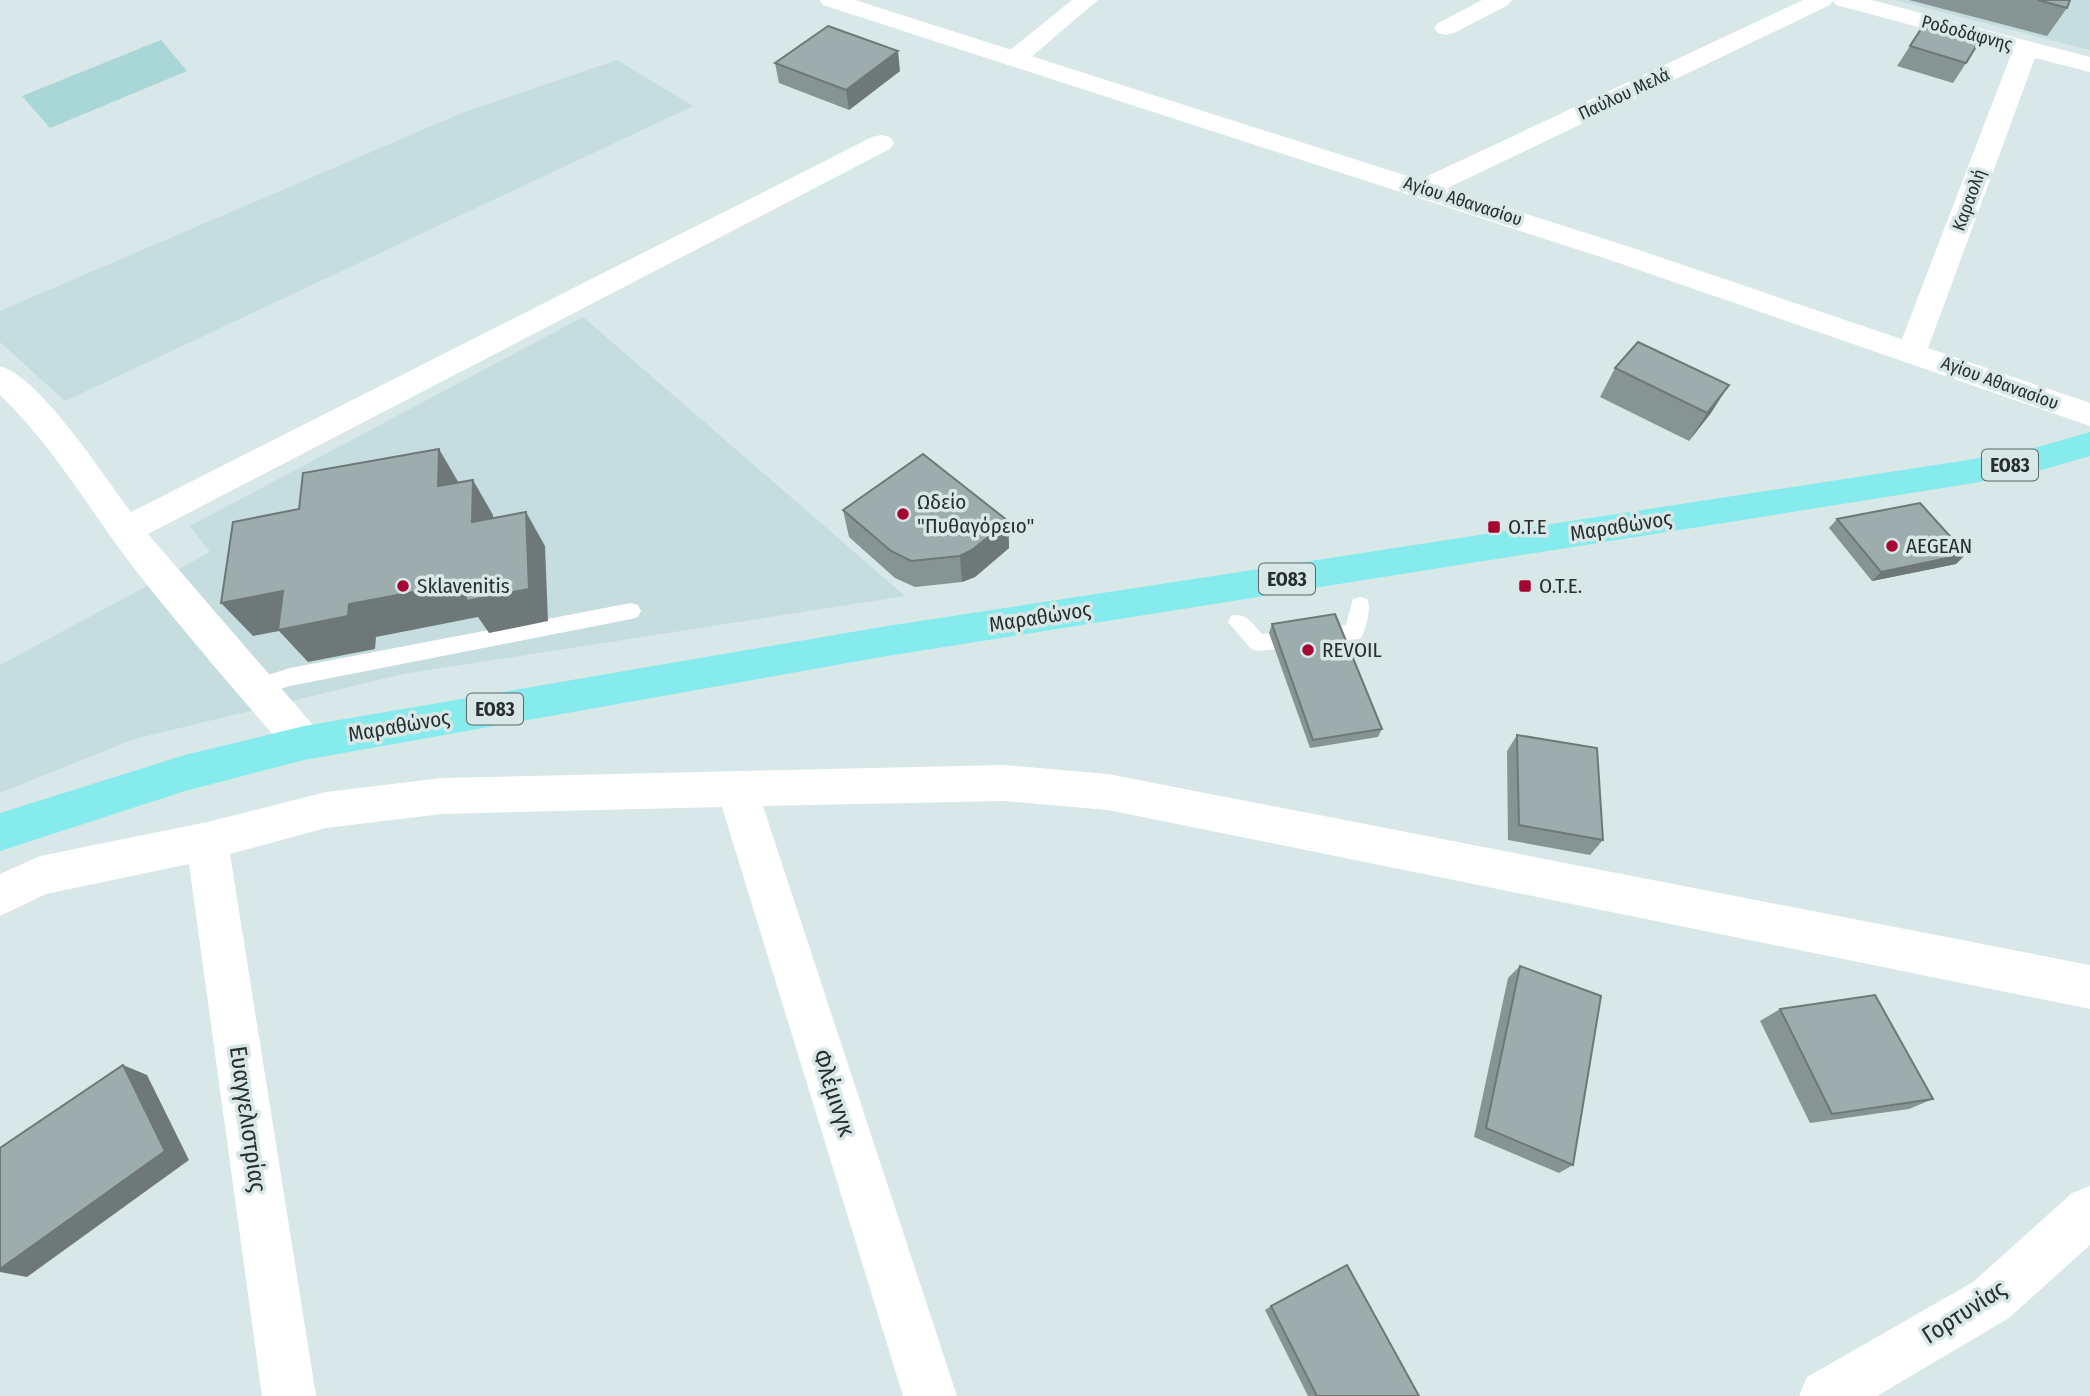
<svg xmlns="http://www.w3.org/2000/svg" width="2090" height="1396" font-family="'Fira Sans Condensed',sans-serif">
  <rect width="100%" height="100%" fill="#d8e7e7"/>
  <g fill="#c5ddde">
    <polygon points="1895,0 2090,0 2090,50"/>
    <polygon points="617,60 693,106 65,401 0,342 0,311 462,113"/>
    <polygon points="583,317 905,596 403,674 134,739 0,793 0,665 210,552 190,526"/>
  </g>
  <polygon fill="#a9d6d7" points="161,40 187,71 50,128 22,96"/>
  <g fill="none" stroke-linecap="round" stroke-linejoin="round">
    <g fill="#fff" fill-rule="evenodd">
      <path d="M1360,597L1367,599C1372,609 1366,628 1361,638L1354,640L1258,651L1251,649L1228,622L1231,616C1245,611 1253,624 1262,634L1346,625L1353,599Z"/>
      <polygon points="631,603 638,605 641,611 638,617 631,619 290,686 256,696 249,693 246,687 249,681 290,668"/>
    </g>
    <g fill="#fff" fill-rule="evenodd">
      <polygon points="1072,0 1098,0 1023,64 1014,66 1005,64 1002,59 1005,54"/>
      <polygon points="1482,0 1512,0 1508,5 1454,33 1446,35 1438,33 1434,28 1438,23"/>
      <polygon points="1803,0 1871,0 2090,57 2090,72 2035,58 1924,359 1913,362 1902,359 1897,352 2012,52 1836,5 1833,1 1830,5 1435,194 1425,196 1415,194 1411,188 1415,182"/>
      <path d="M881,135L890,137L894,143L890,149L148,534L318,731L324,743L318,755L304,760L290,755C236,691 181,629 130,563C88,507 51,444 0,395V366C40,377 104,476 131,512L872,137Z"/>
      <polygon points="1004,765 1108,774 2090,965 2090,1009 1108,810 1004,801 763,806 957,1396 903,1396 722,807 442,814 326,828 230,854 316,1396 262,1396 189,864 46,894 0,916 0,874 40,856 207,822 326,792 442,778"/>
      <polygon points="2090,1186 2090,1245 2009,1318 1877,1396 1799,1396 1807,1377 1973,1282 2072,1193"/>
    </g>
    <polygon fill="#fff" fill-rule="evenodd" points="819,0 855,0 1630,247 2090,403 2090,426 1610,260 823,5"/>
    <polygon fill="#85ebec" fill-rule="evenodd" points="2090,432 2090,456 2038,471 1974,483 881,657 304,760 185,791 0,851 0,813 185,755 304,726 881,627 1974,459 2038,447"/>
  </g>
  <g fill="#879494">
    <polygon points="1909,0 2070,0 2067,8 2047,36"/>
    <polygon points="1910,46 1966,63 1953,83 1897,66"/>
    <polygon points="775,63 900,71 849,110 779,83"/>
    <polygon points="1615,368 1711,413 1689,441 1600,397"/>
    <polygon points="843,510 1008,521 1009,548 975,577 962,582 915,587 895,578 849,537"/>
    <polygon points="1837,519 1966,554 1956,564 1872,581 1829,528"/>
    <polygon points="1272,624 1382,729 1378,737 1310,748 1269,633"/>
    <polygon points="1517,735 1603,840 1590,855 1508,840 1507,751"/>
    <polygon points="1520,966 1573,1165 1559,1173 1474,1137 1508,978"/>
    <polygon points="1780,1009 1933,1099 1909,1109 1810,1123 1760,1021"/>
    <polygon points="1271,1306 1419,1396 1308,1396 1265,1310"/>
  </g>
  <g fill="#6e7878">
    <polygon points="898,51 900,71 849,110 846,90"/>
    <polygon points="1729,385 1711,413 1689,441 1707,413"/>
    <polygon points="439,449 460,485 438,486"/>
    <polygon points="473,480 493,515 493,556 472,522"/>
    <polygon points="526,512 545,546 548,621 489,633 478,617 376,637 375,649 308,662 279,631 253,636 221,603 283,591 349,604"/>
    <polygon points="1008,521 1009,548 975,577 962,582 960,556"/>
    <polygon points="1966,554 1956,564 1872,581 1881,572"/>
    <polygon points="123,1065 147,1075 189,1160 27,1277 0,1272 0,1269"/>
  </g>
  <g fill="#9dacac" stroke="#6e7878" stroke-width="2">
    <polygon points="2038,0 2070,0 2067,8"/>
    <polygon points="1925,23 1980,40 1966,63 1910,46"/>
    <polygon points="828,26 898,51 846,90 775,63"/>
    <polygon points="1638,342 1729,385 1707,413 1615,368"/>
    <polygon points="439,449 438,486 473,480 472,522 526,512 529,589 466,601 467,582 349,604 348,616 278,630 283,591 221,603 233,522 299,509 303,473"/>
    <polygon points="923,454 1008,521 972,550 960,556 911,561 891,551 843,510"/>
    <polygon points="1920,503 1966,554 1881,572 1837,519"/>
    <polygon points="1335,614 1382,729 1313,740 1272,624"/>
    <polygon points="1517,735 1597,748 1603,840 1519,825"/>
    <polygon points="1520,966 1601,996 1573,1165 1486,1128"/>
    <polygon points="1875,995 1933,1099 1832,1114 1780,1009"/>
    <polygon points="123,1065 165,1151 0,1269 0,1148"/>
    <polygon points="1347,1265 1419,1396 1317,1396 1271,1306"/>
  </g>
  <g fill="#a40631" stroke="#d8e7e7" stroke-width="2.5">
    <circle cx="903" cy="514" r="7"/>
    <rect x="1487" y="520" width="14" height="14" rx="3.5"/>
    <circle cx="1892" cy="546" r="7"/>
    <circle cx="403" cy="586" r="7"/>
    <rect x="1518" y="579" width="14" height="14" rx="3.5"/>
    <circle cx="1308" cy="650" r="7"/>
  </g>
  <g text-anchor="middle" stroke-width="7" stroke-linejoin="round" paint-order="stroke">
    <g font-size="18" fill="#292f2f" stroke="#d8e7e7">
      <text transform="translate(1967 33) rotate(15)" y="6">Ροδοδάφνης</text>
      <text transform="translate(1624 94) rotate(-25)" y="6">Παύλου Μελά</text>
      <text transform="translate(1969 200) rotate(-70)" y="6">Καραολή</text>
      <text transform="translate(1463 201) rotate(18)" y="6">Αγίου Αθανασίου</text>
      <text transform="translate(2000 383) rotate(20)" y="6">Αγίου Αθανασίου</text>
    </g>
    <g fill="#d8e7e7" stroke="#5e6666" stroke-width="2">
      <rect x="1982" y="449.5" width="56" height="31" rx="5"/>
      <rect x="1259" y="563.5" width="56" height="31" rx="5"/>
      <rect x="467" y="693.5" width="56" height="31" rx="5"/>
    </g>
    <g font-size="19" font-weight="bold" fill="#292f2f">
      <text x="2010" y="472">ΕΟ83</text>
      <text x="1287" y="586">ΕΟ83</text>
      <text x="495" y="716">ΕΟ83</text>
    </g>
    <g font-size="21" fill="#292f2f" stroke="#d8e7e7" text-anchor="start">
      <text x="917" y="509">Ωδείο<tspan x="917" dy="24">"Πυθαγόρειο"</tspan></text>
      <text x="1508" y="534">Ο.Τ.Ε</text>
      <text x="1906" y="553">AEGEAN</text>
      <text x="417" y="593">Sklavenitis</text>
      <text x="1539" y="593">Ο.Τ.Ε.</text>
      <text x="1322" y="657">REVOIL</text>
    </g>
    <g font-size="21" fill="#292f2f" stroke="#d8e7e7">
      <text transform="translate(1621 526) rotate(-9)" y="7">Μαραθώνος</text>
      <text transform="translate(1040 617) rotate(-9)" y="7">Μαραθώνος</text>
      <text transform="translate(399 726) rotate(-10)" y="7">Μαραθώνος</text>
    </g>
    <g font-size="24" fill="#292f2f" stroke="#d8e7e7">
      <text transform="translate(834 1093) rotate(72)" y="8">Φλέμινγκ</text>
      <text transform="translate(248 1119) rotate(82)" y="8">Ευαγγελιστρίας</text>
      <text transform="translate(1964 1312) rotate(-33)" y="8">Γορτυνίας</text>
    </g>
  </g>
</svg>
